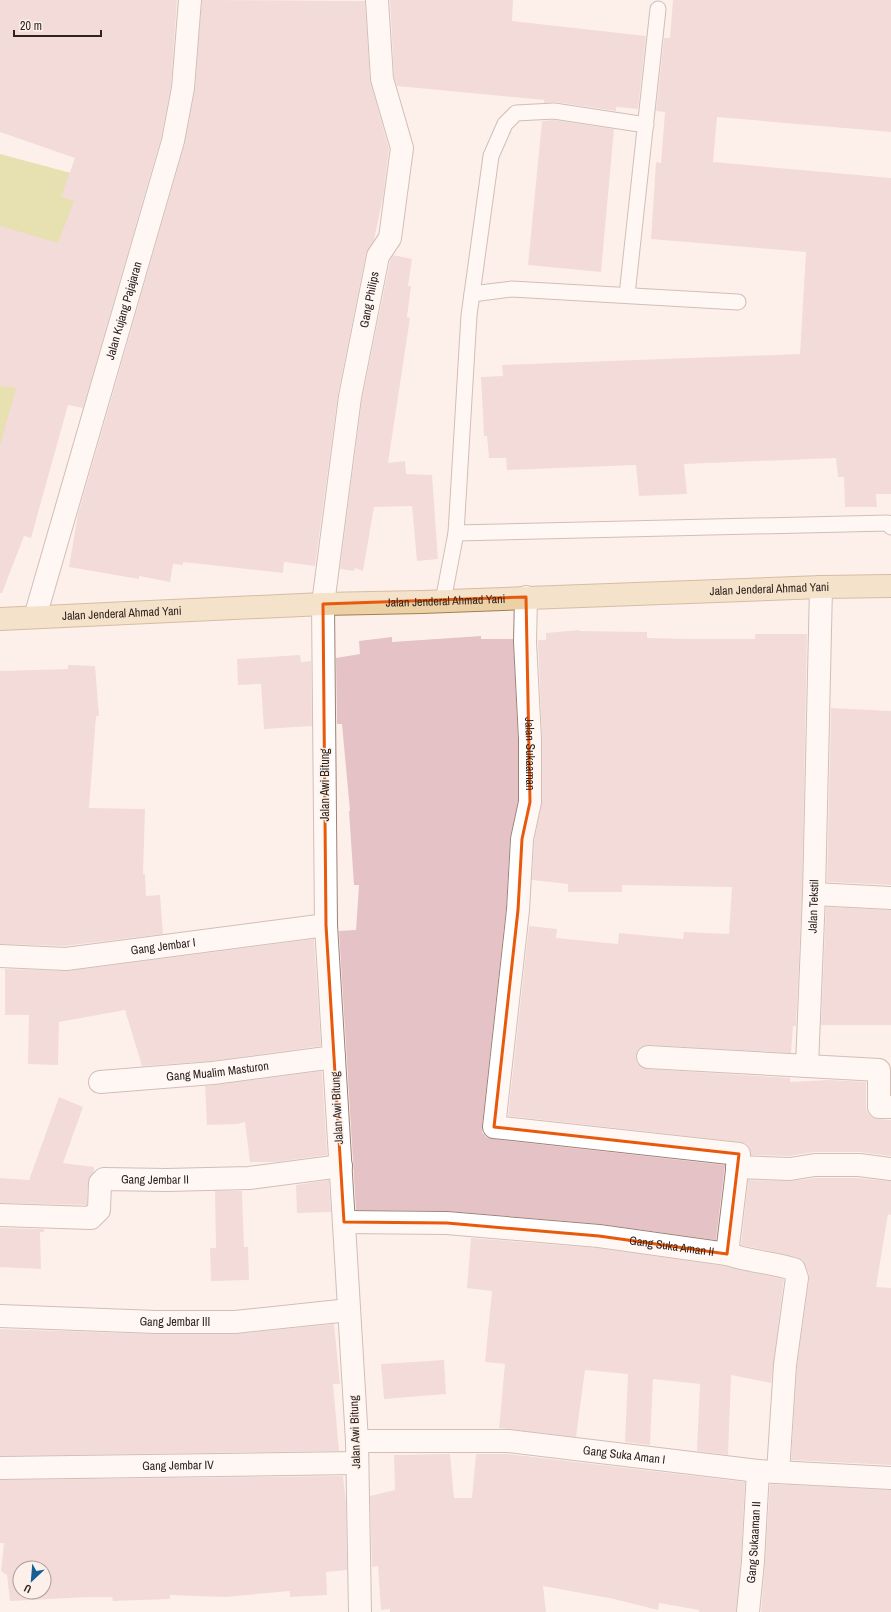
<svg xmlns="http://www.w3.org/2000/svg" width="891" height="1612" font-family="'Archivo Narrow',sans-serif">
  <rect width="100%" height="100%" fill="#fdf0ea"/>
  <polygon fill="#cdcc6c" points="0,154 82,176 0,450"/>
  <g fill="#e5c2c5" fill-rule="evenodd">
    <polygon points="0,0 177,0 171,86 161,138 83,408 68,405 31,538 24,536 2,593 0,593 0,446 16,388 0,386 0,226 58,243 74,201 61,197 75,158 0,132"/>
    <polygon points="202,0 365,1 370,80 389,149 383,197 374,240 366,254 338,395 315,566 284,562 283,573 183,562 183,565 173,564 170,582 139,576 139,579 69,567 78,514 185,143 195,89"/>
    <polygon points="390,0 513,0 512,21 646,36 638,109 616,107 616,111 555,102 544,103 544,100 397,86 394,77"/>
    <polygon points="673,0 891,0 891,132 717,117 713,162 891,178 891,494 876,494 877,507 845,507 844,477 838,477 836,458 684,464 687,494 639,496 636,465 507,470 506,458 489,458 487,436 484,436 481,377 503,376 502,365 800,354 806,252 651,239 656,162 661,163 665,112 656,111 664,38 670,38"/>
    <polygon points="554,120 614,129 601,272 528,265 542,121"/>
    <polygon points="393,255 412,259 408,286 411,286 407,317 410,318 388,463 405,461 406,474 432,475 438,559 417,561 412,506 374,507 363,571 355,568 354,571 340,569 362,399 390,261"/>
    <polygon points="579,630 579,631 647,632 647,638 692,639 755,639 755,634 807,634 802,894 796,1026 793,1026 791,1053 649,1045 643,1046 638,1050 636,1057 637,1062 641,1067 647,1069 790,1078 790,1082 830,1080 866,1082 866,1107 868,1114 873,1118 879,1119 891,1120 891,1156 859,1152 815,1152 789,1156 751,1155 750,1149 747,1144 740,1142 508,1116 529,926 557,929 556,938 618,944 619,933 683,939 684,932 729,934 732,887 622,885 622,892 568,892 568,884 532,880 534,841 542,802 542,739 538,640 546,640 546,633"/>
    <polygon points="481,636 481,639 513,639 518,739 518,801 510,838 506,909 482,1126 482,1132 486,1137 493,1139 725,1165 716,1240 600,1224 448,1211 356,1210 339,931 356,930 359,885 354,885 349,811 350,811 342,724 337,724 336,658 360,654 359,641 392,637 392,642"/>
    <polygon points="300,655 301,662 311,661 312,726 264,729 261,684 238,685 237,659"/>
    <polygon points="68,665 95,666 99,716 96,716 89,808 145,809 143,874 145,874 146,896 160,895 163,934 65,946 0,944 0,671 68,669"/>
    <polygon points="831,708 891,711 891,885 827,882"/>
    <polygon points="826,907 891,910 891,1025 821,1025"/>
    <polygon points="314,939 321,1046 212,1061 142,1066 125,1010 59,1022 58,1065 28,1064 29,1015 5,1015 5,969 67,971"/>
    <polygon points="322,1071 327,1155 276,1162 250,1162 245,1122 237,1124 207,1125 205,1086"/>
    <polygon points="59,1097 83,1107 63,1163 94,1167 94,1172 88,1183 87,1205 0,1203 0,1178 29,1180"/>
    <polygon points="816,1178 858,1178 891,1181 891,1215 888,1214 876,1287 891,1288 891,1465 791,1460 797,1366 809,1280 809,1274 803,1260 797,1257 741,1245 748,1180 790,1181"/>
    <polygon points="329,1180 331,1212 297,1213 296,1185"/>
    <polygon points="215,1191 242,1191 244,1247 248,1247 249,1280 211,1281 210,1248 216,1248"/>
    <polygon points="0,1228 44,1229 44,1232 40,1232 41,1269 0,1267"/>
    <polygon points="471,1238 598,1248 724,1266 784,1279 771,1383 731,1375 728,1455 697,1451 700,1384 653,1379 650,1445 625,1442 628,1374 585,1370 576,1437 499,1428 505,1364 485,1362 492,1291 467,1288"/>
    <polygon points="334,1324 340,1384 333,1384 339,1451 0,1456 0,1329 156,1334 235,1334"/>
    <polygon points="444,1360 446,1394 384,1399 381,1364"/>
    <polygon points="450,1454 454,1498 472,1498 476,1454 507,1454 745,1482 741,1560 736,1612 699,1612 699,1610 659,1603 658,1610 614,1599 543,1586 546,1612 390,1612 390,1609 381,1610 378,1566 372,1567 370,1496 395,1490 394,1455"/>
    <path d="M341,1476H343L346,1503L347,1570L326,1572L327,1595L290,1597V1591L225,1597L170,1595V1599L113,1601L112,1597H90L10,1601L7,1575L1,1571L4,1543H0V1480ZM20,1568H44V1592H20Z"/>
    <polygon points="770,1484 891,1490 891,1612 761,1612 765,1562"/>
  </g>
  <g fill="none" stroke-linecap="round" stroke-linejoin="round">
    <g stroke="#9e8175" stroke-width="17">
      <g id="service">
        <polyline points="472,294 491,156 505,124 516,113 554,111 646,125"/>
        <polyline points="627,295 658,9"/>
        <polyline points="456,533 888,523 891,527"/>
        <polyline points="443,601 456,533 469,315 472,294 512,289 738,302"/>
      </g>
    </g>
    <g stroke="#9e8175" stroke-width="24">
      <g id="minor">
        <path id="s1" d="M526,597L525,642L530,739V802L522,839L518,910L494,1127L739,1154L727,1254"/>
        <path id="s2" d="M35,617L173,141L183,88L190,0"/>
        <polyline points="814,894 891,898"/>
        <path id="s3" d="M0,956L66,959L326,925"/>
        <path id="s4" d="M648,1057L807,1066L814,894L821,587"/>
        <polyline points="807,1066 879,1070 879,1107 891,1107"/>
        <path id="s5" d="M100,1082L213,1073L334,1057"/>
        <polyline points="737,1167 790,1169 815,1165 859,1165 891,1169"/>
        <path id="s6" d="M0,1215L91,1218L99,1210L100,1183L104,1179L166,1180L249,1178L341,1166"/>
        <path id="s7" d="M344,1222L447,1223L599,1236L727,1254C749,1261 772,1263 794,1269L797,1278L785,1365L778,1472"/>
        <path id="s8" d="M0,1316L156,1322H235L349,1310"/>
        <path id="s9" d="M357,1441H508L758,1471L891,1478"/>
        <path id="s10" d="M0,1468L356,1463"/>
        <path id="s11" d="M360,1612L357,1441L326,925L323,604L350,397L378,256L390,238L402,148L382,79L377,0"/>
        <path id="s12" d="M748,1612L753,1561L758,1471"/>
      </g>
    </g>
    <g stroke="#a27f4f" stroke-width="24">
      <g id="primary">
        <path id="s13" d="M0,619L323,604L422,602L821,587L891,586"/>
      </g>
    </g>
    <use href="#service" stroke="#fff" stroke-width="15"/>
    <use href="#minor" stroke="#fff" stroke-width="22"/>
    <use href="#primary" stroke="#ecd0a6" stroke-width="22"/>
  </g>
  <path d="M0 0H891V1612H0ZM526,597L530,802L522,839L518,910L494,1127L739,1154L727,1254L599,1236L447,1223L344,1222L326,925L323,604Z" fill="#fdf0ea" fill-opacity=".55" fill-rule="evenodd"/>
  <path fill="none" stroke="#e8590c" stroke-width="3" stroke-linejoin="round" d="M526,597L530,802L522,839L518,910L494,1127L739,1154L727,1254L599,1236L447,1223L344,1222L326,925L323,604Z"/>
  <g text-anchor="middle" stroke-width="3" stroke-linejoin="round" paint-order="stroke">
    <g font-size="12" fill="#2f231e" stroke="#fdf0ea">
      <text dy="4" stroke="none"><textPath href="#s11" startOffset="1317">Gang Philips</textPath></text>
      <text dy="4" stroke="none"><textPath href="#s2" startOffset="319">Jalan Kujang Pajajaran</textPath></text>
      <text dy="4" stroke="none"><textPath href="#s13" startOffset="770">Jalan Jenderal Ahmad Yani</textPath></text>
      <text dy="4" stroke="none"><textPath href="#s13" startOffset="446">Jalan Jenderal Ahmad Yani</textPath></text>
      <text dy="4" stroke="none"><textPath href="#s13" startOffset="122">Jalan Jenderal Ahmad Yani</textPath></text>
      <text dy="4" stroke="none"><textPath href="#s1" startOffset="157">Jalan Sukaaman</textPath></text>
      <text transform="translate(325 785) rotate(-90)" y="4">Jalan Awi Bitung</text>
      <text dy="4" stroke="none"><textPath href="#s4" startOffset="319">Jalan Tekstil</textPath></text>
      <text dy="4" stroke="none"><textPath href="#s3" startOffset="164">Gang Jembar I</textPath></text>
      <text dy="4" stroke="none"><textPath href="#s5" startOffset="118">Gang Mualim Masturon</textPath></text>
      <text transform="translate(337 1108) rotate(-93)" y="4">Jalan Awi Bitung</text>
      <text dy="4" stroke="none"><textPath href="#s6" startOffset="186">Gang Jembar II</textPath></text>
      <text dy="4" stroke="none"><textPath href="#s7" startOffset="329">Gang Suka Aman II</textPath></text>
      <text dy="4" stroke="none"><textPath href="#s8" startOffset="175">Gang Jembar III</textPath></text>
      <text transform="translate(355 1432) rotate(-92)" y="4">Jalan Awi Bitung</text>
      <text dy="4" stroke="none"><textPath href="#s9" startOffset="268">Gang Suka Aman I</textPath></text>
      <text dy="4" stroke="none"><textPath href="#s10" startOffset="178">Gang Jembar IV</textPath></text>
      <text dy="4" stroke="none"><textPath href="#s12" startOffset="70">Gang Sukaaman II</textPath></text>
    </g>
  </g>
  <g transform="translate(32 1580) rotate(206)"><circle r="19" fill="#fdf0ea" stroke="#ab9e98"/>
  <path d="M0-3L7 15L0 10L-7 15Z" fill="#175f93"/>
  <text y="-6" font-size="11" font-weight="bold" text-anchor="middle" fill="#2f231e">U</text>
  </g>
  <path d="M14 30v6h87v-6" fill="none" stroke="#2f231e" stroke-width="2"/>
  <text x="20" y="30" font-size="12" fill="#2f231e" stroke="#fdf0ea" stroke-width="3" paint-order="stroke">20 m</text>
</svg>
